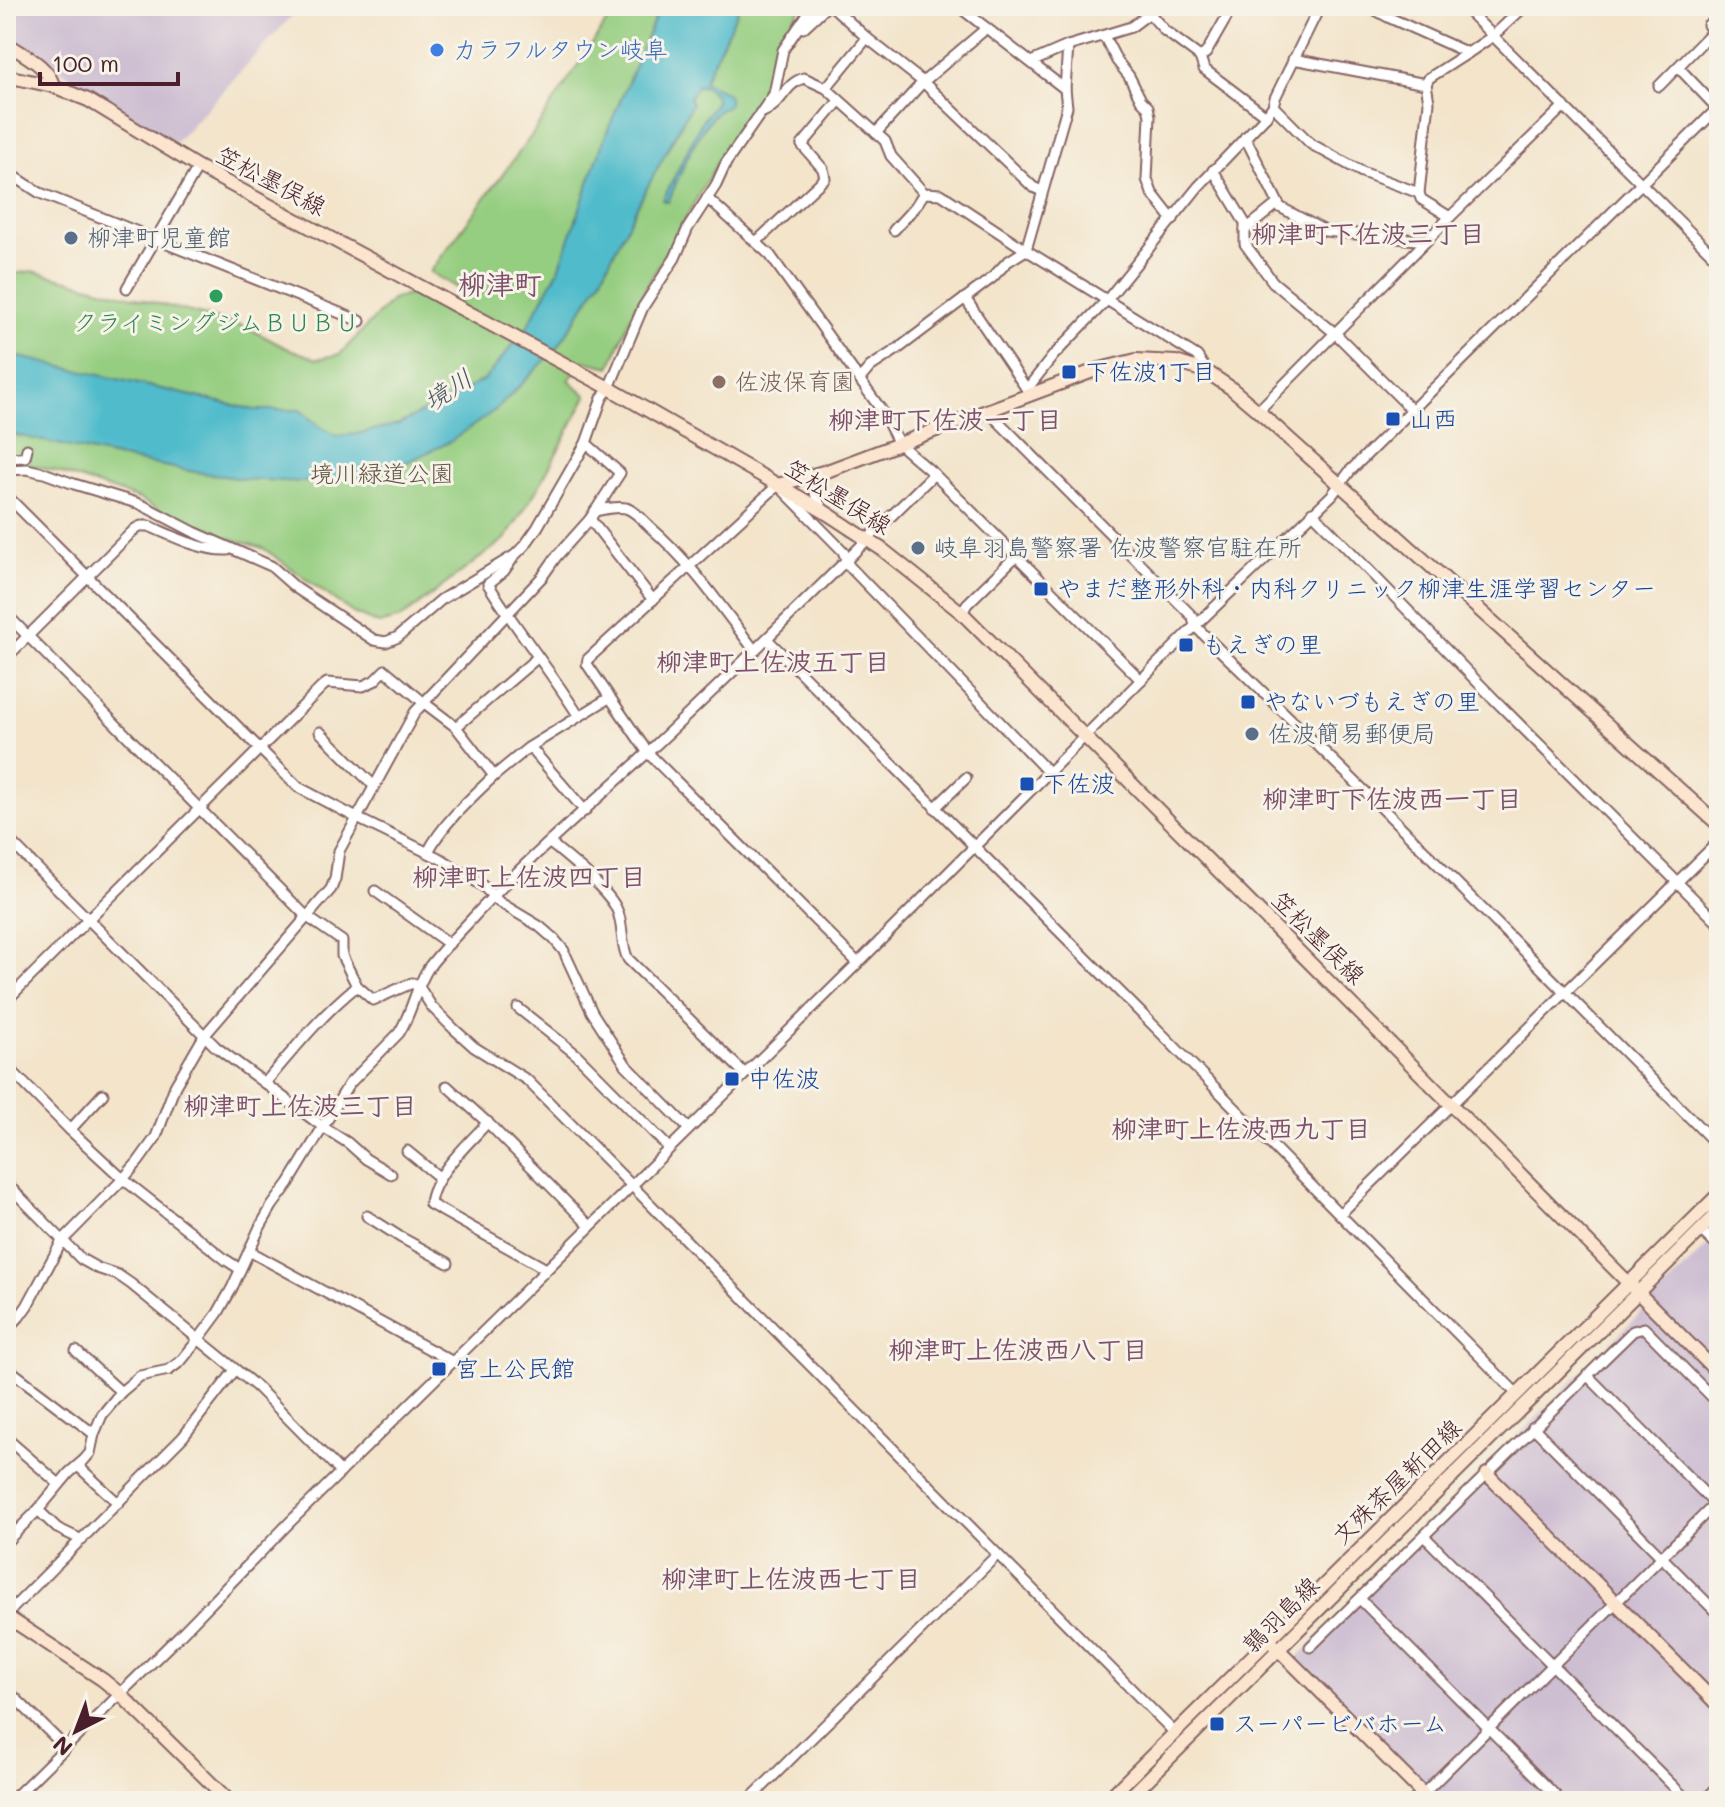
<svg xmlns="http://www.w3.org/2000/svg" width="1725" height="1807" font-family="Mali,'Klee One',sans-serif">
  <rect width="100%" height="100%" fill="#f7f3e8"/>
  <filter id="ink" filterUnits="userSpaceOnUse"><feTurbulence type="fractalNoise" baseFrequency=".0125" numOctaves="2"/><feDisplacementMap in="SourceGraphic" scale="16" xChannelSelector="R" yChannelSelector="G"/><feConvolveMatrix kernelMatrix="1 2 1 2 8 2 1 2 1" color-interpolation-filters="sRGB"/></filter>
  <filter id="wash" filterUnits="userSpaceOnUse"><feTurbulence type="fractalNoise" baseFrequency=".006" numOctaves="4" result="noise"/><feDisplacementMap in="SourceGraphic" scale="32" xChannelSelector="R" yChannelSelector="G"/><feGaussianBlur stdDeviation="1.8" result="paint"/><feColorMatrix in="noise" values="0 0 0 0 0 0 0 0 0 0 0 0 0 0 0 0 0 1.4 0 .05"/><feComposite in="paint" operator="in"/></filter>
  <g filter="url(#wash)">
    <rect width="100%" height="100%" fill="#f3e4ca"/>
    <g fill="#cdbed2">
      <polygon points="6,6 301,6 175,143 127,115 6,32"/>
      <polygon points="1719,1234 1719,1801 1435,1801 1295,1660"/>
    </g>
    <polygon fill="#96ce81" stroke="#707656" stroke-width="2" points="617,6 801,6 780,44 766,98 721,156 636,305 610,367 584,361 569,380 587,396 538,488 506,538 401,618 379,624 353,613 263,548 221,536 166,514 139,499 52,470 29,465 6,464 6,275 33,271 244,326 284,347 317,359 340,354 393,299 412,294 449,314 464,292 430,272 532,135"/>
    <path fill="#50bbcb" stroke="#4d6d7b" stroke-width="2" d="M660,6H740L704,81C713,89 724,88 729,96V104C726,107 722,109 718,111C697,129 679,177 668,202L663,200L701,123L716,102L715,95L703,85L702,87L698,85L689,98L692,103L688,111L632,216L600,281L558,347L498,408L450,442L405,463L368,475L302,482L244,479L195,472L121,458L6,433V354L255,410H300L319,426L337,436L356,434L399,424L445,401L485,379L526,329L559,269L604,139Z"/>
  </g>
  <g filter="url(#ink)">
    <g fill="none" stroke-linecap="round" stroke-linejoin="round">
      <g stroke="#856463" stroke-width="13">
        <g id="street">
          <polyline points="832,6 867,38 923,82 1033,187 1042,191"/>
          <polyline points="958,6 1065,89"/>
          <polyline points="1143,6 1165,31 1200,57 1204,69 1266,116"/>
          <polyline points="1368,6 1390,18 1468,53 1493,36 1525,6"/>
          <polyline points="1463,6 1719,261"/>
          <polyline points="1708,25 1719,37"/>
          <polyline points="803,28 827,6"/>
          <polyline points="1104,36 1117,61 1129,76 1141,100 1148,107 1150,116 1147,179 1152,193 1173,220"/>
          <polyline points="1068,46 1131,27 1159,6"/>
          <polyline points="1200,57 1206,53 1233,6"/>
          <polyline points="1293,59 1426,84"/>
          <polyline points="1678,67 1717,108"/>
          <polyline points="1659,86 1713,31"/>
          <polyline points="826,88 867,38"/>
          <polyline points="1273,106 1311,144 1362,172 1419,193"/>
          <path d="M760,113C783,106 783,84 804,78L826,88L885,141L891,156L924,193L941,194L1026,250L1197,356L1207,372"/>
          <polyline points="876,133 923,82 982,32 985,27"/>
          <polyline points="1245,137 1280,207"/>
          <polyline points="1213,170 1245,223 1245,244 1273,282 1336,334 1412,410"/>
          <polyline points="6,171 40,193 360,321"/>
          <polyline points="707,198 770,255 882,411 899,444 934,474 1141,680"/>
          <polyline points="1450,217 1421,199 1419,193 1429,102 1426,84 1429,78 1468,53"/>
          <polyline points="894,230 915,207 924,193"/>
          <polyline points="1245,230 1276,205 1325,231 1427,241"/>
          <polyline points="756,242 825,178 823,169 802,145 839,101"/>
          <polyline points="127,288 198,167"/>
          <polyline points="965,298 1028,391"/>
          <polyline points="860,379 870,367 899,348 992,278 1007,262 1026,250 1067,107 1065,89 1068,46 1031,62"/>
          <polyline points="1027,389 1053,356 1107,300 1198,187 1266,116 1273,106 1275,98 1320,6"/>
          <polyline points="990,410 993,416 1193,617 1195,626 1383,809 1719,1147"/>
          <polyline points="1258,411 1450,217 1564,106"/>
          <polyline points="6,458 25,457 27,449"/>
          <polyline points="6,470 27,469 44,473 74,484 140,504 194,532 271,566 296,588 374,640 386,642 398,637 442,599 515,555 525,545 537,528 586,443 602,398 609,388 643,307 675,258 688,228 716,185 726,163 774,94 783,50 813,6"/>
          <polyline points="6,495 298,787 357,818 443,860 483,886 499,902 539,926 554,939 564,951"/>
          <path d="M823,509C813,495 811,486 824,473"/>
          <path d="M595,511C604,509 616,506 626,508C635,511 643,520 650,527C691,562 722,608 755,651"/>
          <polyline points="1312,512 1494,699 1719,924"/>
          <polyline points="590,519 653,600"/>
          <path d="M513,558L504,571L488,584C516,629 550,670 578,715"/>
          <polyline points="962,613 967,604 1016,556"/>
          <polyline points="6,614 306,916 342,941 342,956 357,986 373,1000 412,983 419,987 432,1007 454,1029 474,1047 527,1080 1175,1733"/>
          <polyline points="767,639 1160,1032 1517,1394"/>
          <path d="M6,658L135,529L141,526H149C173,536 201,551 228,550"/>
          <polyline points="456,727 537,658"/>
          <polyline points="320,732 374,786"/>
          <polyline points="530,747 585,811"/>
          <polyline points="494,776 528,748 609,698"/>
          <polyline points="935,808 966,778"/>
          <polyline points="6,837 216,1047 323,1127 348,1143 366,1159 391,1174"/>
          <path d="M550,843C567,857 609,890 617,910C624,925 620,944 628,959L745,1074"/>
          <polyline points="375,891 449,944"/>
          <polyline points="566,956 592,1012 626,1065 689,1129"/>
          <polyline points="858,963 648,753 587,664 588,659 778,485 843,551 849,566 1049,773"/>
          <path d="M6,1001L323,686L327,683L363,686L374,681L385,670L423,702L456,727L494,776C470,799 443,823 428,852"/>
          <polyline points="518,1008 577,1055 669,1148"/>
          <polyline points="6,1065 70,1130 123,1179 226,1260 240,1269"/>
          <path d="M265,1083C294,1049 322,1014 357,986"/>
          <polyline points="447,1086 490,1125 590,1226"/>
          <path d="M488,1122C469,1143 432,1176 430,1204L546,1269"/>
          <polyline points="70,1130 103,1094"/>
          <polyline points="407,1151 440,1178"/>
          <polyline points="6,1183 81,1259 97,1268 118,1275 131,1284 257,1387 341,1472"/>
          <polyline points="1340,1214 1719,841"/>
          <polyline points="367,1216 400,1237 448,1263"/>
          <polyline points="1701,1230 1719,1248"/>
          <polyline points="251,1252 453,1362"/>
          <polyline points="6,1331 19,1317 27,1306 62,1241 123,1179 138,1162 156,1137 175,1086 204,1036 331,889 335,879 339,851 415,712 542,577 556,557 590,519 620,473 586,443"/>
          <polyline points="76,1351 121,1392"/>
          <polyline points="6,1367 94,1434"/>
          <polyline points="1587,1375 1717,1506"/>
          <polyline points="1533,1427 1719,1615"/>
          <polyline points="6,1438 59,1484"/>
          <polyline points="78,1466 118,1503"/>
          <polyline points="38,1510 57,1528 82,1540"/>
          <polyline points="1424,1536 1688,1801"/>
          <path d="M6,1542L38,1510L69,1473L84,1460L90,1453L94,1434L102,1415L121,1392L140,1376L169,1370L181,1361L198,1340L218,1313L232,1288L260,1227L272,1206L289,1183L349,1084L399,1033C412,1013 415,988 429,967C441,951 456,936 469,922C523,862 587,809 646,754C744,663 838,568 934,474"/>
          <polyline points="1360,1599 1561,1801"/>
          <polyline points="6,1615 183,1437 235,1370"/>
          <polyline points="1310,1647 1633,1331 1644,1328 1719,1404"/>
          <polyline points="6,1689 65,1747"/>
          <polyline points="1423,1794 1719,1500"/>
          <polyline points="11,1801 179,1636 289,1523 858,963 1195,626 1332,495 1350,471 1719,107"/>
          <polyline points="748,1801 997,1555"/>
        </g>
      </g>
      <g stroke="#856463" stroke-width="16">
        <g id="secondary">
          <path d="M6,43C22,54 49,66 53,86"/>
          <polyline points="6,76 53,86 88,100 198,167 609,388 825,512 883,550 962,613 1719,1374"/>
          <polyline points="778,485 827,471 1096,370 1136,360 1176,362 1207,372 1231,388 1258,411 1719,825"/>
          <polyline points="1487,1474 1719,1706"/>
          <polyline points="6,1616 103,1680 120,1694 229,1801"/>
          <polyline points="1274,1645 1423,1794 1415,1801"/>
          <polyline points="1106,1801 1719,1194"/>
          <polyline points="1126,1801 1719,1212"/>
          <polyline points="1706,1801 1719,1788"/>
        </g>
      </g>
      <use href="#street" stroke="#fff" stroke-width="9"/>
      <use href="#secondary" stroke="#fce5cf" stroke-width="12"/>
    </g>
  </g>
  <circle fill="#3f7fe0" stroke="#f7f3e8" stroke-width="3" cx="437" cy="50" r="8"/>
  <g fill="#5c6f8a" stroke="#f7f3e8" stroke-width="3">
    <circle cx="71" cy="238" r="8"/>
    <circle cx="918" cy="548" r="8"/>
    <circle cx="1252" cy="734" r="8"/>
  </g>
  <circle fill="#2e9e5b" stroke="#f7f3e8" stroke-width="3" cx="216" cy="296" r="8"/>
  <g fill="#1a4fb4" stroke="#f7f3e8" stroke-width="3">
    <rect x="1061" y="364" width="16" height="16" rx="4"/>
    <rect x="1385" y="411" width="16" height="16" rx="4"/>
    <rect x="1033" y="581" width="16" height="16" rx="4"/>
    <rect x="1178" y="637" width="16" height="16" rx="4"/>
    <rect x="1240" y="694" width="16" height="16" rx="4"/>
    <rect x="1019" y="776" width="16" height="16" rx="4"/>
    <rect x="724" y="1071" width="16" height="16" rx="4"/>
    <rect x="431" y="1361" width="16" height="16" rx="4"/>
    <rect x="1209" y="1716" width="16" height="16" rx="4"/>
  </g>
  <circle fill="#8d6e63" stroke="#f7f3e8" stroke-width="3" cx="719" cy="382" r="8"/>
  <g text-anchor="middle" stroke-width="6" stroke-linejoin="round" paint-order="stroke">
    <g font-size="24" fill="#366cbe" stroke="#f7f3e8" text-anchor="start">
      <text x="453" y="58">カラフルタウン岐阜</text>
    </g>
    <g font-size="24" fill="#4a1f2b" stroke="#f7f3e8">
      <text transform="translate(271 181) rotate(28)" y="8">笠松墨俣線</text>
      <text transform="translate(838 497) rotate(32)" y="8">笠松墨俣線</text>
      <text transform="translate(1318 938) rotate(45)" y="8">笠松墨俣線</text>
      <text transform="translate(1397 1482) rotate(-44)" y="8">文殊茶屋新田線</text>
      <text transform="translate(1281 1615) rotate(-45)" y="8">鶉羽島線</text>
    </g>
    <g font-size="24" fill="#4e5e75" stroke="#f7f3e8" text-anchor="start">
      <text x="87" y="246">柳津町児童館</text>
      <text x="934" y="556">岐阜羽島警察署 佐波警察官駐在所</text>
      <text x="1268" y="742">佐波簡易郵便局</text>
    </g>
    <g font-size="24" fill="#27864d" stroke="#f7f3e8">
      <text x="216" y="331">クライミングジムＢＵＢＵ</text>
    </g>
    <g font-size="24" fill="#164399" stroke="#f7f3e8" text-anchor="start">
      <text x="1085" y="380">下佐波1丁目</text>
      <text x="1409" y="427">山西</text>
      <text x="1057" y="597">やまだ整形外科・内科クリニック柳津生涯学習センター</text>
      <text x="1202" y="653">もえぎの里</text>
      <text x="1264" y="710">やないづもえぎの里</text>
      <text x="1043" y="792">下佐波</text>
      <text x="748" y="1087">中佐波</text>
      <text x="455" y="1377">宮上公民館</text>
      <text x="1233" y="1732">スーパービバホーム</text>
    </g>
    <g font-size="24" fill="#785e54" stroke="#f7f3e8" text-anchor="start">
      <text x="735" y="390">佐波保育園</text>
    </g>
    <g font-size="24" fill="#615445" stroke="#f7f3e8">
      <text x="382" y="482">境川緑道公園</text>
    </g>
    <g font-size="26" font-weight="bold" fill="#7d506b" stroke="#f7f3e8">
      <text x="1368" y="243">柳津町下佐波三丁目</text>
      <text x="945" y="429">柳津町下佐波一丁目</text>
      <text x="773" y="671">柳津町上佐波五丁目</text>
      <text x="1392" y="808">柳津町下佐波西一丁目</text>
      <text x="529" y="886">柳津町上佐波四丁目</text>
      <text x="300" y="1115">柳津町上佐波三丁目</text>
      <text x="1241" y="1138">柳津町上佐波西九丁目</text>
      <text x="1018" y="1359">柳津町上佐波西八丁目</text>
      <text x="791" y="1588">柳津町上佐波西七丁目</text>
    </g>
    <g font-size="26" font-style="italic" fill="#4c5663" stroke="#f7f3e8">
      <text transform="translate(448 390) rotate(-33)" y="9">境川</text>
    </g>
    <g font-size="28" font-weight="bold" fill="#7d506b" stroke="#f7f3e8">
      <text x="500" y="294">柳津町</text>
    </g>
  </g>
  <rect width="1725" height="1807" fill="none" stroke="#f7f3e8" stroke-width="32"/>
  <g transform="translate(76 1731) rotate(222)" stroke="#f7f3e8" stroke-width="6" paint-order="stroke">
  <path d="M0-6L14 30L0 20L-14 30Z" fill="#4a1f2b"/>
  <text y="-12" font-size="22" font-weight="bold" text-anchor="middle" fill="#4a1f2b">N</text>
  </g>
  <path d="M40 72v12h138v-12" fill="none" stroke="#4a1f2b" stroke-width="4"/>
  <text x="52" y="72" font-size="24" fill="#4a1f2b" stroke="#f7f3e8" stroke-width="6" paint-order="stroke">100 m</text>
</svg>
